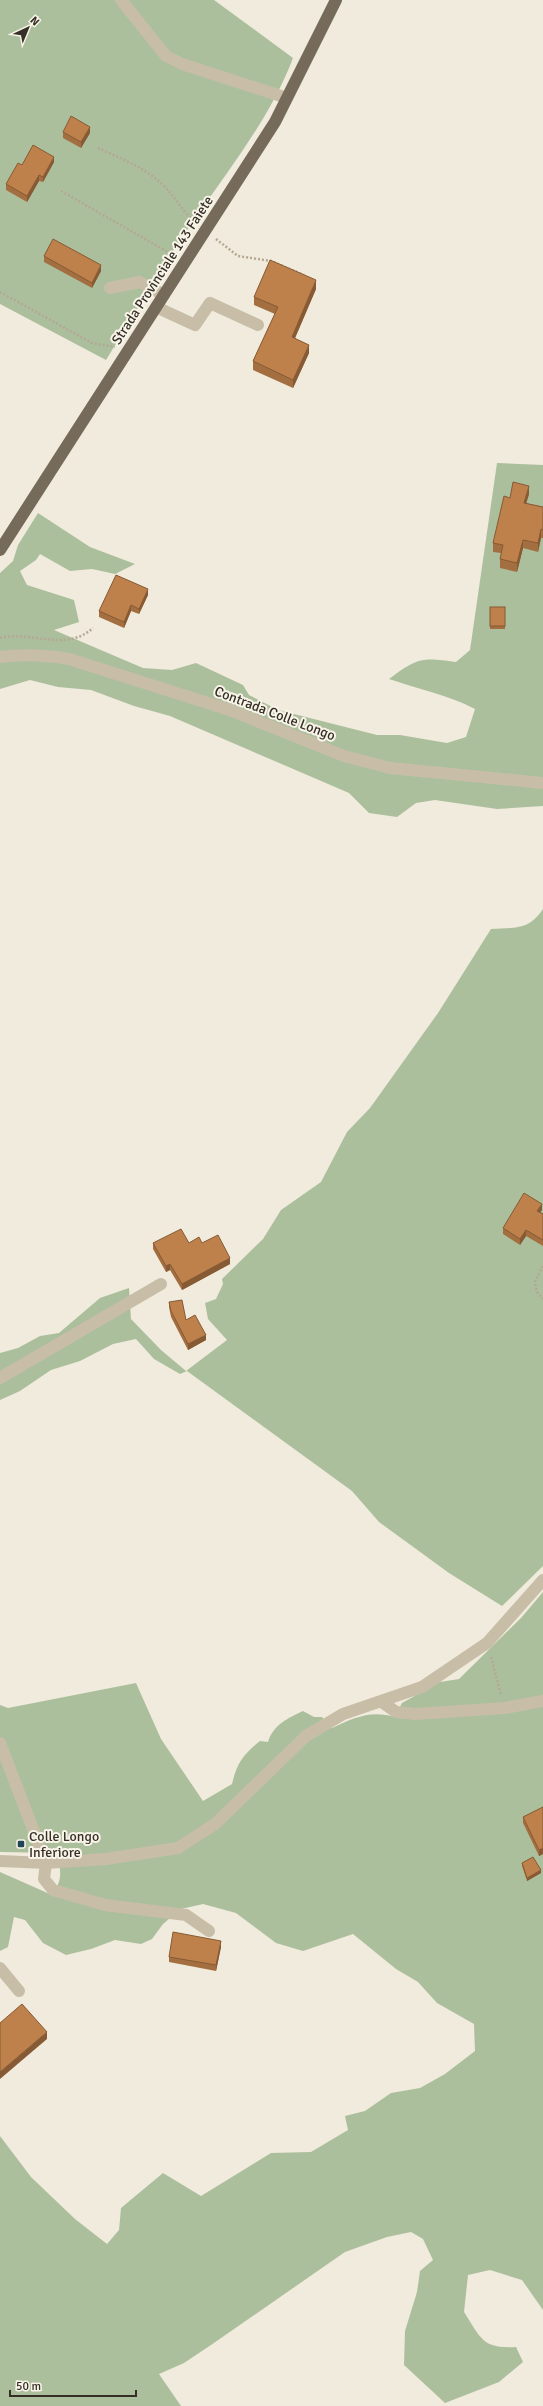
<svg xmlns="http://www.w3.org/2000/svg" width="543" height="2406" font-family="Signika,sans-serif">
  <rect width="100%" height="100%" fill="#f0ebdc"/>
  <g fill="#acbf9d">
    <path d="M0,0H214L293,58C271,116 232,165 197,216C164,262 136,312 106,360L0,304Z"/>
    <path d="M497,463L543,465V806L497,809L435,800L416,803L397,817L369,813L349,793L170,716L134,706L91,690L58,687L30,680L0,689V573L13,561L18,545L38,513L90,547L135,564L115,574L92,569L70,571L40,554L36,560L20,571L27,585L74,600L79,622L54,630L143,668L172,670L196,663L243,685L249,695L278,710L377,735H400L447,743L466,737L475,709C448,695 418,689 389,679C417,658 422,657 456,662L470,650Z"/>
    <path d="M543,909V1566L502,1606L449,1573L379,1522L352,1491L187,1371L180,1374L154,1359L136,1339L113,1344L80,1361L51,1370L20,1391L0,1400V1353L18,1348L40,1336L59,1333L100,1298L129,1288L131,1319L161,1350L186,1371L227,1340L208,1319L205,1303L216,1299L223,1284L222,1279L263,1239L281,1210L321,1182L347,1132L370,1108L438,1013L491,929C516,927 528,931 543,909Z"/>
    <path d="M543,1592V2310L522,2280L490,2270L468,2275L464,2312C481,2338 482,2349 516,2347L523,2362L499,2382L445,2403L404,2365L405,2331L417,2292L420,2271L433,2260L423,2239L411,2232L387,2237L345,2252L211,2345L184,2363L159,2374L181,2406H0V2136L31,2177L75,2219L107,2244L119,2230L121,2208L163,2173L201,2196L271,2153L311,2152L348,2130L345,2116L365,2111L391,2093L420,2088L445,2074L475,2051L474,2024L437,2003L418,1982L396,1969L353,1934L303,1951L276,1943L236,1913L203,1904L181,1909L163,1924L152,1939L141,1944L115,1940L91,1949L66,1955L43,1943L25,1920L14,1917L8,1947L0,1951V1872L52,1895C63,1880 61,1871 57,1853L0,1852V1705L8,1708L136,1683L161,1739L203,1801L232,1784C237,1763 243,1755 260,1741L268,1742C273,1725 288,1718 303,1711L314,1717H322L332,1728C354,1718 370,1710 395,1717L402,1703L440,1682L459,1679L521,1618Z"/>
  </g>
  <g fill="none" stroke-linecap="round" stroke-linejoin="round">
    <g stroke="#b3a893" stroke-width="2.5" stroke-dasharray="2 2" stroke-linecap="butt">
      <path d="M98,148C120,158 144,167 163,185C175,196 182,211 195,222"/>
      <polyline points="61,191 173,255"/>
      <polyline points="216,239 238,256 271,261 304,275"/>
      <polyline points="0,292 92,343 115,347"/>
      <path d="M0,638C31,630 65,653 93,628"/>
      <polyline points="543,1266 535,1281 537,1292 543,1299"/>
      <polyline points="491,1657 501,1695"/>
    </g>
    <g stroke="#c8bea8" stroke-width="12">
      <polyline points="121,0 166,56 182,64 287,98"/>
      <polyline points="110,288 140,282 164,295"/>
      <polyline points="156,307 195,325 210,303 258,325"/>
      <path d="M0,657C24,654 45,655 69,659L230,710L344,756L390,768L543,783"/>
      <polyline points="0,1378 161,1284"/>
      <polyline points="382,1702 396,1712 415,1714 505,1708 543,1701"/>
      <polyline points="0,1743 46,1863 44,1879 53,1890 105,1905 186,1915 209,1931"/>
      <polyline points="0,1861 46,1863 106,1859 178,1848 215,1824 306,1736 343,1714 422,1687 487,1643 543,1580"/>
      <polyline points="0,1968 19,1991"/>
    </g>
    <polyline stroke="#766a5a" stroke-width="12" points="0,550 275,122 336,0"/>
  </g>
  <g fill="#a46f40">
    <polygon points="63,132 90,133 81,148 63,138"/>
    <polygon points="54,162 43,182 39,181 27,202 6,190 6,184 22,165"/>
    <polygon points="44,256 101,271 92,288 44,262"/>
    <polygon points="316,289 295,338 309,353 293,388 253,370 253,361 275,314 254,305 254,297"/>
    <polygon points="529,494 526,503 543,507 543,538 541,538 538,552 523,548 517,572 500,568 500,559 501,553 493,552 493,543 510,498"/>
    <polygon points="148,595 139,614 131,611 124,628 99,617 99,611"/>
    <rect x="490" y="607" width="15" height="22"/>
    <polygon points="542,1210 540,1212 543,1214 543,1246 526,1236 520,1245 503,1234 503,1228"/>
    <polygon points="153,1243 202,1243 230,1264 182,1290 170,1270 166,1272 153,1249"/>
    <polygon points="169,1302 186,1320 206,1340 188,1350 171,1317 169,1307"/>
    <polygon points="543,1807 543,1854 539,1856 523,1823 523,1817"/>
    <polygon points="522,1863 541,1873 527,1881 522,1866"/>
    <polygon points="221,1947 216,1971 169,1962 169,1957"/>
  </g>
  <g fill="#865a34">
    <polygon points="90,127 90,133 81,148 81,142"/>
    <polygon points="54,157 54,162 43,182 43,177"/>
    <polygon points="39,175 39,181 27,202 27,196"/>
    <polygon points="101,265 101,271 92,288 92,283"/>
    <polygon points="316,280 316,289 292,345 292,337"/>
    <polygon points="309,345 309,353 293,388 293,380"/>
    <polygon points="529,486 529,494 524,511 524,503"/>
    <polygon points="541,529 541,538 538,552 538,543"/>
    <polygon points="523,540 523,548 517,572 517,563"/>
    <polygon points="148,589 148,595 139,614 139,609"/>
    <polygon points="131,605 131,611 124,628 124,622"/>
    <polygon points="542,1204 542,1210 537,1217 537,1211"/>
    <polygon points="526,1230 526,1236 520,1245 520,1239"/>
    <polygon points="230,1258 230,1264 182,1290 182,1284"/>
    <polygon points="170,1264 170,1270 166,1272 166,1266"/>
    <polygon points="206,1335 206,1340 188,1350 188,1344"/>
    <polygon points="543,1848 543,1854 539,1856 539,1850"/>
    <polygon points="541,1870 541,1873 527,1881 527,1878"/>
    <polygon points="221,1941 221,1947 216,1971 216,1965"/>
    <polygon points="47,2032 47,2039 0,2079 0,2072"/>
  </g>
  <g fill="#bf814b" stroke="#865a34">
    <polygon points="71,116 90,127 81,142 63,132"/>
    <polygon points="33,145 54,157 43,177 39,175 27,196 6,184 18,163 22,165"/>
    <polygon points="53,239 101,265 92,283 44,256"/>
    <polygon points="270,260 316,280 292,337 309,345 293,380 253,361 278,307 254,297"/>
    <polygon points="513,482 529,486 524,503 543,507 543,530 541,529 538,543 523,540 517,563 500,559 503,545 493,543 504,496 510,498"/>
    <polygon points="116,575 148,589 139,609 131,605 124,622 99,611"/>
    <rect x="490" y="607" width="15" height="19"/>
    <polygon points="524,1193 542,1204 537,1211 543,1214 543,1240 526,1230 520,1239 503,1228"/>
    <polygon points="181,1229 189,1243 199,1237 202,1243 218,1235 230,1258 182,1284 170,1264 166,1266 153,1243"/>
    <polygon points="182,1300 186,1320 195,1315 206,1335 188,1344 171,1311 169,1302"/>
    <polygon points="543,1807 543,1848 539,1850 523,1817"/>
    <polygon points="533,1857 541,1870 527,1878 522,1863"/>
    <polygon points="173,1932 221,1941 216,1965 169,1957"/>
    <polygon points="22,2004 47,2032 0,2072 0,2023"/>
  </g>
  <rect fill="#204554" stroke="#f8f4e8" stroke-width="1.5" x="17" y="1840" width="8" height="8" rx="2"/>
  <g text-anchor="middle" stroke-width="4" stroke-linejoin="round" paint-order="stroke">
    <g font-size="14" fill="#352f28" stroke="#f8f4e8">
      <text transform="translate(162 270) rotate(-57)" y="5">Strada Provinciale 143 Faiete</text>
      <text transform="translate(275 713) rotate(21)" y="5">Contrada Colle Longo</text>
    </g>
    <g font-size="14" fill="#352f28" stroke="#f8f4e8" text-anchor="start">
      <text x="29" y="1841">Colle Longo<tspan x="29" dy="16">Inferiore</tspan></text>
    </g>
  </g>
  <g transform="translate(28 28) rotate(44)" stroke="#f8f4e8" stroke-width="3" paint-order="stroke">
  <path d="M0-3L7 15L0 10L-7 15Z" fill="#352f28"/>
  <text y="-6" font-size="11" font-weight="bold" text-anchor="middle" fill="#352f28">N</text>
  </g>
  <path d="M10 2390v6h126v-6" fill="none" stroke="#352f28" stroke-width="2"/>
  <text x="16" y="2390" font-size="12" fill="#352f28" stroke="#f8f4e8" stroke-width="3" paint-order="stroke">50 m</text>
</svg>
